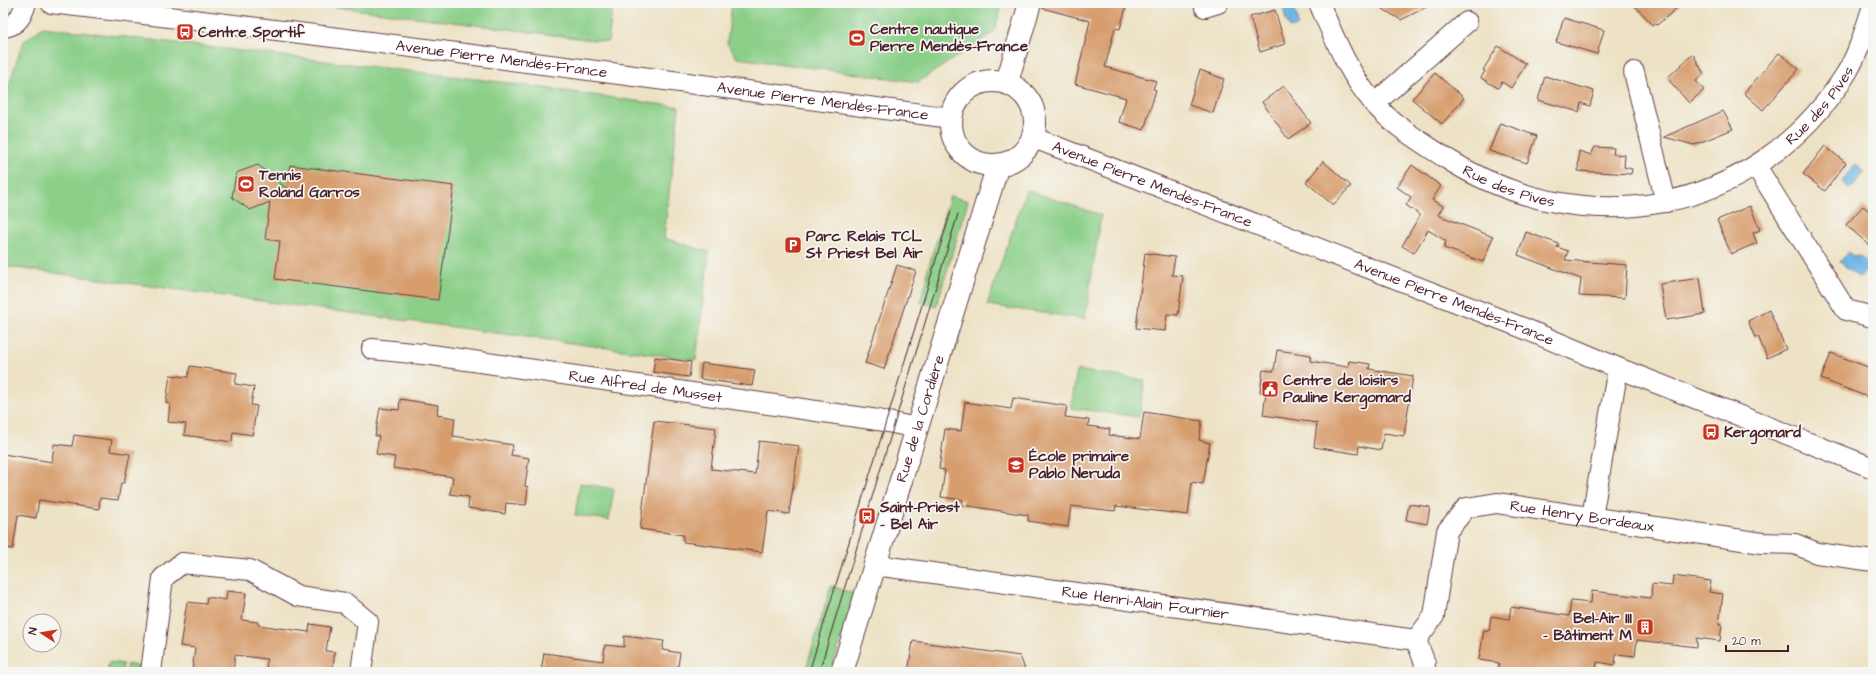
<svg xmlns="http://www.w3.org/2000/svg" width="1876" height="675" font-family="'Architects Daughter',sans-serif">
  <rect width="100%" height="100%" fill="#f6f6f2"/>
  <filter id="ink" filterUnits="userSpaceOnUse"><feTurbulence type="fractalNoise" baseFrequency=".025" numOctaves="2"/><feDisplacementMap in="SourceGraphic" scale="8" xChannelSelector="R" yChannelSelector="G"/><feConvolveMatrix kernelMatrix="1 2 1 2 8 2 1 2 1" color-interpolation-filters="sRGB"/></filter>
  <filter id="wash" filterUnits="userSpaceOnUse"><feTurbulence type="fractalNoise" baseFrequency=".012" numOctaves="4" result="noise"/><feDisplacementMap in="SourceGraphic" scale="16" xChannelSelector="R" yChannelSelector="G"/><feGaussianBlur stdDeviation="0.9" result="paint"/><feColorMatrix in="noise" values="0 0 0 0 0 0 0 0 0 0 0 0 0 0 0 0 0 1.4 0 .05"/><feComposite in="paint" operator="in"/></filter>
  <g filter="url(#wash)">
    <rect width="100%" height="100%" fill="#ede2c5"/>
    <g fill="#8bcf88" stroke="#6a775a">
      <polygon points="306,3 613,3 608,42"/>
      <polygon points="732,3 1003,3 994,32 918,82 737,58 727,43"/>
      <polygon points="43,27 500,82 679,107 664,238 709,252 696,360 3,266 3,103 23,42"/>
      <polygon points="1026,190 1101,215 1085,319 987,305"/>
      <polygon points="950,196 968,201 936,307 920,302 928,277 926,276"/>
      <polygon points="1077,370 1145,380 1139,417 1071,408"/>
      <polygon points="580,483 614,489 609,520 575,515"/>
      <polygon points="831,586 855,594 831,672 805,672"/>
      <polygon points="109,662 123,664 122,672 107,672"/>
      <polygon points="127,664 142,667 141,672 126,672"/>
    </g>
    <g fill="#6bb6e4" stroke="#5a6a88">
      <polygon points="1283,3 1292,3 1297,18 1298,26 1290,28 1285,17"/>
      <polygon points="1856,164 1865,172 1850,189 1842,182"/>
      <polygon points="1848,252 1854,257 1860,256 1868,263 1867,269 1859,278 1840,262"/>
    </g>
    <g id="blocks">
      <g fill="#d79d6d">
        <polygon points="1043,3 1127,3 1120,29 1115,28 1105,67 1156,81 1153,89 1156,90 1144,130 1119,122 1126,98 1075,84 1090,21 1042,8"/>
        <polygon points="1373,3 1434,3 1401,20"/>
        <polygon points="1632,3 1683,3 1657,25 1655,23 1653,25"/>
        <polygon points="1275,10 1285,44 1260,52 1250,17"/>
        <polygon points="1564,18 1604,30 1597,54 1556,42"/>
        <polygon points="1498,46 1526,64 1511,88 1502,82 1498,88 1481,78 1485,71 1483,70"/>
        <polygon points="1779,53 1799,69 1763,110 1744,93"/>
        <polygon points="1693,54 1704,74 1696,81 1704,90 1689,103 1667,78"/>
        <polygon points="1200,70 1224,79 1213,113 1189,105"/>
        <polygon points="1435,73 1464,98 1442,124 1412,99"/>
        <polygon points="1545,76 1594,91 1590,106 1581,103 1579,112 1538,100"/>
        <polygon points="1284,86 1311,123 1288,139 1262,102"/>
        <polygon points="1723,111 1733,129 1694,145 1664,137"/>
        <polygon points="1500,123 1537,136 1527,163 1489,151"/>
        <polygon points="1825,146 1846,163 1825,191 1803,174"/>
        <polygon points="1595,147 1614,148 1613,154 1625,155 1624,167 1632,169 1631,174 1578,171 1579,151 1591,155"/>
        <polygon points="1323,161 1351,186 1333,205 1306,182"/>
        <polygon points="258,165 287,189 290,165 454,186 438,300 275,279 280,241 265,239 270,202 250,210 232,197 236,173"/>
        <polygon points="1412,165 1441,186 1432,200 1443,206 1438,215 1493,237 1483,262 1444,248 1446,241 1428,230 1414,253 1402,246 1420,215 1406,205 1411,197 1397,187"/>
        <polygon points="1750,206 1760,230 1753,233 1757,243 1731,254 1717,220"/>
        <polygon points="1863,206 1873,214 1873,248 1846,225"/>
        <polygon points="1526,232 1559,244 1557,247 1568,251 1565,260 1627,265 1625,298 1579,296 1581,279 1518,255"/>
        <polygon points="1145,253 1175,257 1172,275 1183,276 1178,315 1167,314 1165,331 1136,328"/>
        <polygon points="897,265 916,271 884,369 865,363"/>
        <polygon points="1700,278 1705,314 1666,320 1660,284"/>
        <polygon points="1769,310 1786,349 1767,358 1758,336 1755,338 1748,321"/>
        <polygon points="1277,350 1311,355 1310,361 1348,367 1349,361 1370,364 1369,369 1413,376 1404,436 1384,433 1381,450 1359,446 1358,454 1314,447 1317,423 1263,415 1266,393 1260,392 1263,370 1274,371"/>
        <polygon points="1831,353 1873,369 1873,399 1821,379"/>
        <polygon points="655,357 691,362 689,377 653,372"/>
        <polygon points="702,363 755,370 752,386 700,379"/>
        <polygon points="190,366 237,373 235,384 254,387 251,405 257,406 252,435 233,432 232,442 184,435 186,424 168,422 170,404 166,403 170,375 188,377"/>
        <polygon points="1013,398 1067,406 1065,417 1089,420 1088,426 1110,429 1109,435 1140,439 1144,412 1202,421 1199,440 1210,443 1203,484 1192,482 1188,515 1116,506 1115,511 1071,506 1068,527 1028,521 1028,515 962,505 963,500 941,497 945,470 939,469 945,429 961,431 965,402 1011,409"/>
        <polygon points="400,399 438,405 437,415 455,418 453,436 513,445 511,455 529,458 525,486 528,487 526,505 506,503 505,514 468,508 469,497 450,494 453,477 393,468 395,457 376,454 379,436 375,436 380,408 399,410"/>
        <polygon points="654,421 716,428 711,469 755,474 759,441 799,446 789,514 768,511 762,552 683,542 683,535 640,529"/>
        <polygon points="74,435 112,440 110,451 130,454 124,483 121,483 118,500 100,498 99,509 39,500 36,518 18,515 13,549 3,548 3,454 52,462 54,444 72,446"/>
        <polygon points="1409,504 1430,507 1427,524 1406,520"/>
        <polygon points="1673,576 1711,581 1709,592 1723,594 1719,624 1722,624 1720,641 1697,638 1697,647 1637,640 1635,656 1616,654 1615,665 1597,662 1596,672 1497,672 1499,663 1479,660 1484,630 1489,631 1491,616 1509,619 1511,607 1569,616 1571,601 1591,603 1592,591 1651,598 1652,584 1672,586"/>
        <polygon points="227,591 246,593 242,620 258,622 258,625 309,632 310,624 330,627 326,651 335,652 332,672 266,672 267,659 235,655 233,672 213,670 213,672 192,672 195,648 180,646 187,602 206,604 207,597 226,600"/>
        <polygon points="624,636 664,641 662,650 680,653 677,672 541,672 544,653 603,661 605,645 624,647"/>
        <polygon points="913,641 1020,656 1026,672 908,672"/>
      </g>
    </g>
  </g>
  <g filter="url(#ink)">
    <use href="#blocks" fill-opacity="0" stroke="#623c42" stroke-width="1"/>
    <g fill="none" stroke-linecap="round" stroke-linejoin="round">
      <g stroke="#623c42" stroke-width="22">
        <g id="minor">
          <path id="s1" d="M51,3C352,38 651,78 951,118"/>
          <path id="s2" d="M1319,3C1334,37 1349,75 1374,103C1393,126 1420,141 1444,157C1581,245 1753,217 1844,77C1858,56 1865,30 1873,6"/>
          <polyline points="1205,7 1218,3"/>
          <path d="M3,27C17,26 22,16 26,3"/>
          <polyline points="1634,72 1666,202"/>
          <polyline points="1374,104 1467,22"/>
          <path id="s3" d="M1034,138L1523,328L1618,368L1873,468"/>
          <polyline points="1756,166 1846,310 1873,317"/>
          <path id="s4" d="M372,349L432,355L878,420L917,428"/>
          <polyline points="1592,517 1618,368"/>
          <path id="s5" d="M875,565L1416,640"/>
          <polyline points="151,672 163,578 182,563 250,570 298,596 345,603 368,622 361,672"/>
          <path id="s6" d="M1424,672L1425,663L1416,640L1434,616L1447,531L1466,508L1497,503L1762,543L1795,544L1817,553L1873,561"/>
        </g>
      </g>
      <g stroke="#623c42" stroke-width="24">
        <g id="tertiary">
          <circle cx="993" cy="123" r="42"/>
          <polyline points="1007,82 1030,3"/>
          <path id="s7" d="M842,672L998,165"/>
        </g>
      </g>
      <use href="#minor" stroke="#fff" stroke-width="20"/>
      <use href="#tertiary" stroke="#fff" stroke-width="22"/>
      <g stroke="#4a1f2b" stroke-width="1">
        <polyline points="809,672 951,211"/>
        <polyline points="819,672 958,214"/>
      </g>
    </g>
  </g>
  <defs>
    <g id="bus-square" transform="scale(0.9)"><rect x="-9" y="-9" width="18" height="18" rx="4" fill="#c8321e" stroke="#f6f6f2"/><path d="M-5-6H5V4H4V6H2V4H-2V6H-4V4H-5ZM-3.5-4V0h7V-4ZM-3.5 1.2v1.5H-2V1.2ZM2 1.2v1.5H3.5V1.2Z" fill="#fff"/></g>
    <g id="stadium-square" transform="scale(0.9)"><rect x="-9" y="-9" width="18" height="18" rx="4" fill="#c8321e" stroke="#f6f6f2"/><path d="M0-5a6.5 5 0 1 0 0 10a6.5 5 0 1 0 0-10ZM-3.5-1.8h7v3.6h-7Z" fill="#fff"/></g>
    <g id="parking-square" transform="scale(0.9)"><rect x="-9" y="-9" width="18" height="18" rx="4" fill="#c8321e" stroke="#f6f6f2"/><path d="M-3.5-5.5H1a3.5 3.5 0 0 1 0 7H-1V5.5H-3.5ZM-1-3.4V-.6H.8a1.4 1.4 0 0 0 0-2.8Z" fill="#fff"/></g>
    <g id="civic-square" transform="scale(0.9)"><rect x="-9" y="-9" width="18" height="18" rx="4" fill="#c8321e" stroke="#f6f6f2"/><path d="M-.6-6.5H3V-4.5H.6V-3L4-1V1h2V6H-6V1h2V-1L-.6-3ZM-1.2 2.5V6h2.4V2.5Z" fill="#fff"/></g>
    <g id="school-square" transform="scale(0.9)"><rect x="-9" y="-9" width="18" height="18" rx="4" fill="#c8321e" stroke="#f6f6f2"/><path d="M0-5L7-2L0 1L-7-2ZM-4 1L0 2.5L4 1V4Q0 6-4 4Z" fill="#fff"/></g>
    <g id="building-square" transform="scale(0.9)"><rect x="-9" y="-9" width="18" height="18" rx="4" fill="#c8321e" stroke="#f6f6f2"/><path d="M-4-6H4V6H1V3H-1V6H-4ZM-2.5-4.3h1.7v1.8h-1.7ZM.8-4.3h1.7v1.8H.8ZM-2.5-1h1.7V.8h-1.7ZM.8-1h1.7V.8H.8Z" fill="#fff"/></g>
  </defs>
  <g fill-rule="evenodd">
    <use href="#bus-square" x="185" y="32"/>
    <use href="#stadium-square" x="857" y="38"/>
    <use href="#stadium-square" x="246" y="184"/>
    <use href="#parking-square" x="793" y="245"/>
    <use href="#civic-square" x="1270" y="389"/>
    <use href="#bus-square" x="1711" y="432"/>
    <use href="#school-square" x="1016" y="465"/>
    <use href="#bus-square" x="867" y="516"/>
    <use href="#building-square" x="1645" y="627"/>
  </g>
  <g text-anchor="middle" stroke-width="3.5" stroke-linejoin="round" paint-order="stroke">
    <g font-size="15" font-weight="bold" fill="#4a1f2b" stroke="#f6f6f2" text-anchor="start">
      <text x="870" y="34">Centre nautique<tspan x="870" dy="17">Pierre Mendès-France</tspan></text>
      <text x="198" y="37">Centre Sportif</text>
      <text x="259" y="180">Tennis<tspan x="259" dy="17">Roland Garros</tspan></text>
      <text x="806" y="241">Parc Relais TCL<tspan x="806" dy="17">St Priest Bel Air</tspan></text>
      <text x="1283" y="385">Centre de loisirs<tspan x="1283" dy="17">Pauline Kergomard</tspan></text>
      <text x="1724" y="437">Kergomard</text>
      <text x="1029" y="461">École primaire<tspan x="1029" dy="17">Pablo Neruda</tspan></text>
      <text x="880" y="512">Saint-Priest<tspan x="880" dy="17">- Bel Air</tspan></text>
      <text x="1632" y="623" text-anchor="end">Bel-Air III<tspan x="1632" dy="17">- Bâtiment M</tspan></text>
    </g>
    <g font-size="15" fill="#4a1f2b" stroke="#f6f6f2">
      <text dy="5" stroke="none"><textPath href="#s1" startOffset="454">Avenue Pierre Mendès-France</textPath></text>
      <text dy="5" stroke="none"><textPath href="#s1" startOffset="778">Avenue Pierre Mendès-France</textPath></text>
      <text dy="5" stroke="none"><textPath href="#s2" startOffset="621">Rue des Pives</textPath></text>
      <text dy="5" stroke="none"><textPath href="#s3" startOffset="127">Avenue Pierre Mendès-France</textPath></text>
      <text dy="5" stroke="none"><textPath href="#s2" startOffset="275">Rue des Pives</textPath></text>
      <text dy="5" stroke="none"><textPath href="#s3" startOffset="451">Avenue Pierre Mendès-France</textPath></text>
      <text dy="5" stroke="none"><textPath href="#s4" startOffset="276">Rue Alfred de Musset</textPath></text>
      <text dy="5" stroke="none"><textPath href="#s7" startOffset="265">Rue de la Cordière</textPath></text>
      <text dy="5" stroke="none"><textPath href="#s6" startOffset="297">Rue Henry Bordeaux</textPath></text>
      <text dy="5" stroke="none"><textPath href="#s5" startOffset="273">Rue Henri-Alain Fournier</textPath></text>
    </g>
  </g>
  <rect width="1876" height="675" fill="none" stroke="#f6f6f2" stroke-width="16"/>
  <g transform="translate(42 633) rotate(282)"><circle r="19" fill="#f6f6f2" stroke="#b1a0a2"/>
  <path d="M0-3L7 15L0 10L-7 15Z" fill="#c8321e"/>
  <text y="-6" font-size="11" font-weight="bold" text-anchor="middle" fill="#4a1f2b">N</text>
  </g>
  <path d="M1726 645v6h62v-6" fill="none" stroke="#4a1f2b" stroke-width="2"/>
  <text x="1732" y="645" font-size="12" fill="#4a1f2b" stroke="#f6f6f2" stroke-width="3" paint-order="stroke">20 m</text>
</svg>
